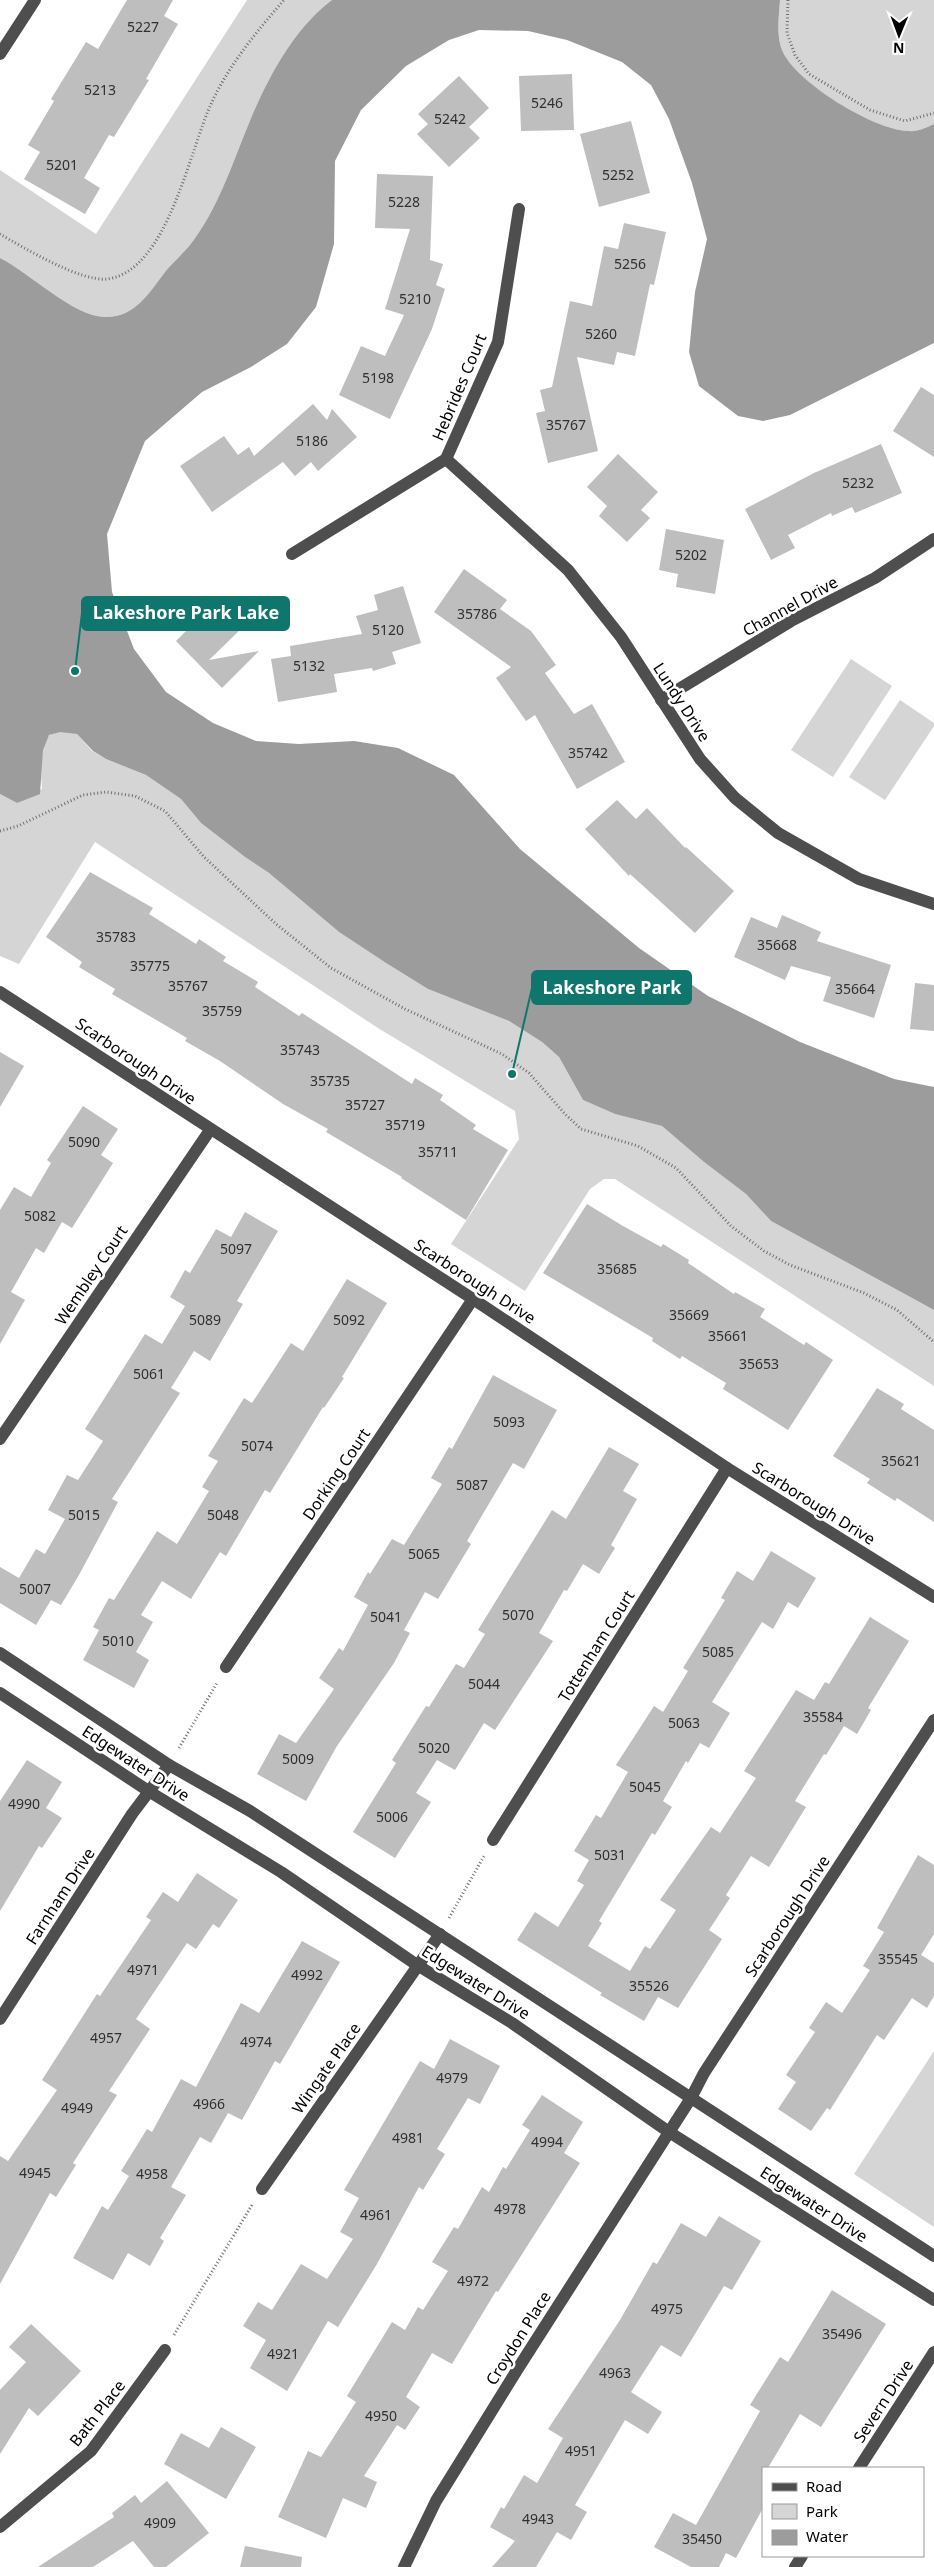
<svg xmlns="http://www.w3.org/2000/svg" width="934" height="2567" font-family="'Noto Sans',sans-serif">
  <rect width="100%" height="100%" fill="#fff"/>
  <g fill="#d5d5d5">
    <path d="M247,0H332C306,19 284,51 269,80C241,131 228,194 193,241C185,252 174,261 165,272C149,293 135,318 104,317C73,316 30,273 0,258V170L96,234Z"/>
    <path d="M780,0H934V124C925,128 918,132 908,131C874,130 795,82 782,50C776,35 779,16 780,0Z"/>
    <polygon points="851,659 892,686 833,777 791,750"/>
    <polygon points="900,700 934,723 934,726 885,800 849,777"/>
    <path d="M67,731L77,734L92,751L106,759L146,775L181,799L201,823L245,857L269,873L339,932L386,963L428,989L509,1021L542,1042L559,1057L583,1100L615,1114L662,1126L704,1162L746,1194L771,1221L934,1310V1386L615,1179H604L590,1189L525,1291L451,1244L519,1139L515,1111L378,1028L95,842L19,964L0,956V794L17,803L42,789C41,776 39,741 51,734C56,731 62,731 67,731Z"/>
    <polygon points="934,2051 934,2227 854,2174"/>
  </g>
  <path fill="#9c9c9c" d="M332,0H780C779,16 776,35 782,50C795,82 874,130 908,131C918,132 925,128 934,124V343L790,415L763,421L738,416L699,386L689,352L695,292L707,239L692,183L669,119L651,85L622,62L567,40L528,31L479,30L449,40L406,66L361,110L335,161L334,244L316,307L287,344L251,367L202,392L145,441L107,534L112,592L134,649L166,692L213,723L256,741L299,744L354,741L398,748L454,775L520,849L639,948L708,996L800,1042L894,1079L934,1087V1310L771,1221L746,1194L704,1162L662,1126L615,1114L583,1100L559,1057L542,1042L509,1021L428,989L386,963L339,932L269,873L245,857L201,823L181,799L146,775L106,759L93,751L77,734L60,732L49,735L43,750L40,794L17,803L0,794V258C30,273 73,316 104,317C135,318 149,293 165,272C174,261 185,252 193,241C228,194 241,131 269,80C284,51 306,19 332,0Z"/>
  <g fill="#bebebe">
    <polygon points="127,0 173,0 164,16 178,24 146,79 149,80 114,137 109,135 84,178 100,188 85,214 24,179 40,152 28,145 54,101 51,99 86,42 98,49"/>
    <polygon points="572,74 574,130 521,131 519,76"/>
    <polygon points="459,76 489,108 469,127 480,138 449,167 417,134 428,124 418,114"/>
    <polygon points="631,121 650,193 599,207 580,134"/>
    <polygon points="377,174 433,176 430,260 443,264 436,285 445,289 432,329 390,419 339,395 361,346 385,356 404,315 385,309 410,229 375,228"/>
    <polygon points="624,223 666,232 654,285 650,284 635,356 617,352 614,365 577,357 598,451 548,463 536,413 545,411 540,390 552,387 570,301 592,306 604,246 618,249"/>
    <polygon points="921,387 934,395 934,457 893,431"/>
    <polygon points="313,404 327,420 332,409 357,437 318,471 311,462 295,476 283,462 212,512 180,466 224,436 238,455 249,447 254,456"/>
    <polygon points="881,444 902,493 855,513 852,507 832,516 831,513 788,535 795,548 771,560 745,509 814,473"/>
    <polygon points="618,454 658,492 641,510 650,518 627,542 599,516 607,506 587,487"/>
    <polygon points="666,529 724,540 715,594 676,587 678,574 659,570"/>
    <polygon points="464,569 507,600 500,609 531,631 556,665 545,673 574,714 592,704 625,762 577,789 535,715 526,721 496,678 511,667 434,612"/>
    <polygon points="403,586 421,643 392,652 396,664 373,671 372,668 334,674 337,692 278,702 271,659 291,656 290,646 362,634 356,616 378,610 374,595"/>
    <polygon points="216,601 242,628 209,660 259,651 222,688 176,641"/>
    <polygon points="617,800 636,819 647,808 685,848 686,847 734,891 695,933 630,874 629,876 585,829"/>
    <polygon points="90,872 153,908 149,914 196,944 199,939 226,957 223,961 258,982 255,987 299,1016 302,1013 412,1084 415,1078 443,1095 440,1100 476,1125 473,1129 508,1150 466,1220 401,1178 402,1177 326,1132 328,1129 283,1104 220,1061 185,1041 187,1038 112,994 115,989 79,967 82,962 46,937"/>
    <polygon points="782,915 821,932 817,941 891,965 874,1018 823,1001 831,977 791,966 785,980 734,957 751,917 777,928"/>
    <polygon points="915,983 934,985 934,1031 910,1029"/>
    <polygon points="0,1052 24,1066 0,1107"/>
    <polygon points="83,1106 118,1129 101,1155 113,1163 72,1228 62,1222 44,1253 36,1248 11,1292 25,1300 0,1344 0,1210 14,1187 31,1197 51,1163 47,1160"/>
    <polygon points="587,1204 623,1226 661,1247 663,1244 689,1260 688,1263 734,1294 735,1292 765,1309 760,1317 804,1345 806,1342 833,1360 788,1430 723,1389 726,1383 682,1356 680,1359 652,1341 653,1338 543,1273"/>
    <polygon points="245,1212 278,1231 237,1301 243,1304 210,1361 194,1351 171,1388 180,1393 112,1499 118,1502 79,1575 61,1605 51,1600 36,1625 0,1603 0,1567 19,1578 36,1549 45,1554 65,1519 48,1510 67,1475 78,1480 103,1441 85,1429 145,1334 162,1344 185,1306 170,1297 185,1270 190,1273 216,1229 231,1237"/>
    <polygon points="347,1279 387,1303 342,1377 344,1378 324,1408 323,1407 270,1493 265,1490 226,1556 220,1552 191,1599 162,1581 141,1615 153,1622 136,1652 149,1660 134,1688 83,1660 99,1630 93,1627 109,1598 114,1600 157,1531 177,1544 209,1491 202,1487 218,1461 208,1456 244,1398 252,1403 291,1343 303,1351"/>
    <polygon points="493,1375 557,1410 524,1469 513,1463 467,1541 471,1544 438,1599 425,1592 404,1630 410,1633 394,1663 337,1746 306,1801 257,1774 279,1734 296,1743 334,1689 319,1678 339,1648 343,1651 368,1605 354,1597 368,1572 370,1574 392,1539 404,1545 442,1484 431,1478 449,1447 452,1449"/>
    <polygon points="877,1388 904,1404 901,1409 934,1430 934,1522 897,1498 895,1501 867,1483 870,1479 833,1456"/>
    <polygon points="609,1447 639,1464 623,1491 637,1499 611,1545 615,1548 599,1574 583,1564 567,1591 564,1590 539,1633 553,1641 495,1730 484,1723 455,1770 437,1760 416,1793 431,1802 395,1858 353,1832 396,1763 392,1760 426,1706 429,1707 456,1664 464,1668 485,1634 478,1630 552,1510 566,1519"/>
    <polygon points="771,1551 816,1578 798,1608 788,1602 773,1629 762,1622 712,1702 730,1713 709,1748 700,1743 688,1763 686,1761 663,1801 672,1807 655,1835 652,1833 599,1921 602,1923 588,1946 630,1971 645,1946 650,1949 676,1910 660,1900 711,1827 720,1833 756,1778 744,1771 796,1690 814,1700 825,1682 829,1684 870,1617 909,1641 868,1708 871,1710 857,1734 844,1726 826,1755 824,1754 795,1801 806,1807 769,1867 751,1856 726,1895 730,1898 709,1930 722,1939 678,2008 658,1997 644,2021 600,1995 602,1993 517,1940 535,1912 558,1927 584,1885 577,1881 589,1860 574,1851 596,1815 601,1818 628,1772 616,1765 654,1706 663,1712 688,1671 683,1668 725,1600 721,1598 737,1571 753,1581"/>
    <polygon points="27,1760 62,1782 46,1808 62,1818 42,1848 39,1846 0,1911 0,1801"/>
    <polygon points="918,1855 934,1865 934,1934 921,1955 934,1963 934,1996 927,2008 912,1998 884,2040 877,2035 830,2110 827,2108 811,2131 778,2109 796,2082 786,2075 815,2032 809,2028 826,2002 842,2013 870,1970 863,1966 884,1932 877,1928"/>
    <polygon points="197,1873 238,1900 219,1928 213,1924 196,1949 187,1943 136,2019 150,2029 109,2091 117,2095 73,2163 76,2165 56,2197 50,2193 0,2284 0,2156 8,2161 57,2090 42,2080 97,1994 100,1996 151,1920 146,1917 163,1892 178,1902"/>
    <polygon points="302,1941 340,1962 280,2064 275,2061 242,2120 228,2113 211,2143 200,2137 171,2187 186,2195 160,2238 164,2241 150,2266 128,2253 113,2280 73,2258 102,2206 108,2210 129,2176 121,2171 147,2129 152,2132 181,2079 196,2087 241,2003 259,2013"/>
    <polygon points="450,2039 500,2066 480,2104 468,2098 437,2149 445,2154 423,2190 419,2187 377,2264 338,2327 328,2321 287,2391 250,2368 266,2340 243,2326 258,2302 272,2310 301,2264 327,2279 353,2239 340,2232 359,2198 344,2190 420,2061 434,2069"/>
    <polygon points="542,2095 583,2122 564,2153 580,2163 498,2292 496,2291 452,2364 432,2353 406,2397 420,2407 405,2430 397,2425 364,2476 377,2482 366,2508 343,2498 326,2538 278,2517 308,2451 321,2457 356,2402 347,2396 392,2322 405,2330 418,2307 423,2310 448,2271 432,2262 454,2227 458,2229 482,2187 489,2192 503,2167 506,2169 530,2130 522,2125"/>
    <polygon points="719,2216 761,2241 732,2290 724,2286 681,2357 661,2345 631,2392 662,2412 648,2434 625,2420 575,2505 587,2512 571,2540 557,2532 536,2567 492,2567 515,2541 490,2527 501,2507 504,2509 524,2475 537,2483 563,2438 548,2429 620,2320 653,2262 657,2264 681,2223 706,2237"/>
    <polygon points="832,2290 886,2324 821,2427 800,2414 768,2468 763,2468 763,2508 736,2558 726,2553 719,2567 691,2567 654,2547 673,2513 696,2525 760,2411 750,2405 780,2357 788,2362"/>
    <polygon points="31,2324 81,2371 38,2416 29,2408 0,2454 0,2390 26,2362 9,2347"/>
    <polygon points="221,2427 256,2447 226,2499 164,2464 181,2433 209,2448"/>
    <polygon points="167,2481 209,2533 166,2567 154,2567 133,2541 93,2567 38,2567 114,2517 112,2513 135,2495 141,2503"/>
    <polygon points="245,2546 302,2557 301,2567 240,2567"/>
  </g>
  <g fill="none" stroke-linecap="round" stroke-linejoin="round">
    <g stroke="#707070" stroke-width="3" stroke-dasharray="1 2.5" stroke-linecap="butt">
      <polyline points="788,0 787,33 795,55 809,74 870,110 905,121 934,113"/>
      <path d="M0,234C24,248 81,282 107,279C168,272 190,147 212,102C229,65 257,31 284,0"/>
      <polyline points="0,831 18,826 83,795 106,792 135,796 165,811 204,857 276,924 331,968 405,1009 502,1054 529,1073 565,1114 581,1129 638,1146 676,1168 731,1226 764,1251 790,1265 864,1293 897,1310 934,1342"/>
      <polyline points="179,1748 217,1683"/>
      <polyline points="449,1918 484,1856"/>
      <polyline points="174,2335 252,2205"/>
    </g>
    <g stroke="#4e4e4e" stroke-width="12">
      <polyline points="0,54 35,0"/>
      <polyline points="446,459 568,570 621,637 700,759 735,798 778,833 859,879 934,904"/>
      <polyline points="292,554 446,459 498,342 519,209"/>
      <polyline points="661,700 791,621 875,578 934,539"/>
      <polyline points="0,992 473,1299 727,1468 934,1597"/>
      <polyline points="0,1439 210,1130"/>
      <polyline points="0,1653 169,1765 250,1811 934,2256"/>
      <polyline points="226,1667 473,1299"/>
      <polyline points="0,1693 150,1792 281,1872 417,1965 512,2023 669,2132 934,2300"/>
      <polyline points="493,1840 727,1468"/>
      <polyline points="0,2019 132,1814 169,1765"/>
      <polyline points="262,2189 440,1934"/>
      <polyline points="859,2468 934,2352"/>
      <polyline points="0,2527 91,2451 165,2350"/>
      <polyline points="404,2567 436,2501 517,2370 691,2098 704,2073 934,1720"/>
      <polyline points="795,2567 802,2556"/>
    </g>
  </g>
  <g text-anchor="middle" stroke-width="5" stroke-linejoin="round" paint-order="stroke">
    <g font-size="14" fill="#303030">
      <text x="143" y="32">5227</text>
      <text x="100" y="95">5213</text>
      <text x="547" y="108">5246</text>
      <text x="450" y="124">5242</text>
      <text x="62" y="170">5201</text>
      <text x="618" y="180">5252</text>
      <text x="404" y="207">5228</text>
      <text x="630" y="269">5256</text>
      <text x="415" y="304">5210</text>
      <text x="601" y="339">5260</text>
      <text x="378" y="383">5198</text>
      <text x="566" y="430">35767</text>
      <text x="312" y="446">5186</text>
      <text x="858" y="488">5232</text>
      <text x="691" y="560">5202</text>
      <text x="477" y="619">35786</text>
      <text x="388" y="635">5120</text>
      <text x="309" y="671">5132</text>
      <text x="588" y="758">35742</text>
      <text x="116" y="942">35783</text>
      <text x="777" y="950">35668</text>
      <text x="150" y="971">35775</text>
      <text x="188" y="991">35767</text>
      <text x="855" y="994">35664</text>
      <text x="222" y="1016">35759</text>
      <text x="300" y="1055">35743</text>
      <text x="330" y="1086">35735</text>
      <text x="365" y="1110">35727</text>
      <text x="405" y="1130">35719</text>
      <text x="84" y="1147">5090</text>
      <text x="438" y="1157">35711</text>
      <text x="40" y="1221">5082</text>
      <text x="236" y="1254">5097</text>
      <text x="617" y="1274">35685</text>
      <text x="689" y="1320">35669</text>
      <text x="205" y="1325">5089</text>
      <text x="349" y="1325">5092</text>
      <text x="728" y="1341">35661</text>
      <text x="759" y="1369">35653</text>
      <text x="149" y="1379">5061</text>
      <text x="509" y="1427">5093</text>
      <text x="257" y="1451">5074</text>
      <text x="901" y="1466">35621</text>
      <text x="472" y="1490">5087</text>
      <text x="84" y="1520">5015</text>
      <text x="223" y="1520">5048</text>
      <text x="424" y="1559">5065</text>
      <text x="35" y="1594">5007</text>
      <text x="518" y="1620">5070</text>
      <text x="386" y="1622">5041</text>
      <text x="118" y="1646">5010</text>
      <text x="718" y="1657">5085</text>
      <text x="484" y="1689">5044</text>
      <text x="823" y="1722">35584</text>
      <text x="684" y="1728">5063</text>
      <text x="434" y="1753">5020</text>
      <text x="298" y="1764">5009</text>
      <text x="645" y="1792">5045</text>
      <text x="24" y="1809">4990</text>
      <text x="392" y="1822">5006</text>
      <text x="610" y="1860">5031</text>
      <text x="898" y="1964">35545</text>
      <text x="143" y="1975">4971</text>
      <text x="307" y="1980">4992</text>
      <text x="649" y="1991">35526</text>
      <text x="106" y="2043">4957</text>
      <text x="256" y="2047">4974</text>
      <text x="452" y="2083">4979</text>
      <text x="209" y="2109">4966</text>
      <text x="77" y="2113">4949</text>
      <text x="408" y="2143">4981</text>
      <text x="547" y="2147">4994</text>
      <text x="35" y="2178">4945</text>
      <text x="152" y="2179">4958</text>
      <text x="510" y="2214">4978</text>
      <text x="376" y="2220">4961</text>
      <text x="473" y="2286">4972</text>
      <text x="667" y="2314">4975</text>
      <text x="842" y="2339">35496</text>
      <text x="283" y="2359">4921</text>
      <text x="615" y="2378">4963</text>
      <text x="381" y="2421">4950</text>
      <text x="581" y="2456">4951</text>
      <text x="538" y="2524">4943</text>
      <text x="160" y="2528">4909</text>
      <text x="702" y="2544">35450</text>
    </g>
    <g font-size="16" fill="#000" stroke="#fff">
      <text transform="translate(459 387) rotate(-67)" y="6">Hebrides Court</text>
      <text transform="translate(790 606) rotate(-29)" y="6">Channel Drive</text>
      <text transform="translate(682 702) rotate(57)" y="6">Lundy Drive</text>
      <text transform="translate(136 1061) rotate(34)" y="6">Scarborough Drive</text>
      <text transform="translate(91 1275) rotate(-56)" y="6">Wembley Court</text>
      <text transform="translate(475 1281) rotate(33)" y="6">Scarborough Drive</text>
      <text transform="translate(336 1474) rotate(-56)" y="6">Dorking Court</text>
      <text transform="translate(814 1503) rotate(32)" y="6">Scarborough Drive</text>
      <text transform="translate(596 1646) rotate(-58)" y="6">Tottenham Court</text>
      <text transform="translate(136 1763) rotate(33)" y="6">Edgewater Drive</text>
      <text transform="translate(60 1896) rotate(-57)" y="6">Farnham Drive</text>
      <text transform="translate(787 1916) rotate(-57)" y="6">Scarborough Drive</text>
      <text transform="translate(476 1982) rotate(32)" y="6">Edgewater Drive</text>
      <text transform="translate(326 2068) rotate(-55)" y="6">Wingate Place</text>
      <text transform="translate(814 2204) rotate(33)" y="6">Edgewater Drive</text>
      <text transform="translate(518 2338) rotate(-58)" y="6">Croydon Place</text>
      <text transform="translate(883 2401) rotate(-57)" y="6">Severn Drive</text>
      <text transform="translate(97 2413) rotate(-52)" y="6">Bath Place</text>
    </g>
  </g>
  <path fill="none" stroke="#0f766e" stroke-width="2" d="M75 671L82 613M512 1074L532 988"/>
  <g fill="#0f766e" stroke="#fff" stroke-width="2">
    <circle cx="75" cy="671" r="5"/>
    <circle cx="512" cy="1074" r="5"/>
  </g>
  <g fill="#0f766e" stroke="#0f766e" stroke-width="2">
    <rect x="82" y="597" width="207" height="33" rx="5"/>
    <rect x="532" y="971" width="159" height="33" rx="5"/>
  </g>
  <g font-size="18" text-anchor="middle" font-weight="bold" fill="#fff">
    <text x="186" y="619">Lakeshore Park Lake</text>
    <text x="612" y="994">Lakeshore Park</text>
  </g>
  <rect x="762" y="2467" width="162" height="90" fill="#ffffff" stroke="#999999"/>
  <rect x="772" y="2483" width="25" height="8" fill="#4e4e4e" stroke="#999999"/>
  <text x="806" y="2492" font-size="15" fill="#000000">Road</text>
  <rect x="772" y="2504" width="25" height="15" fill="#d5d5d5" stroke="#999999"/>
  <text x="806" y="2517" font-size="15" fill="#000000">Park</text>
  <rect x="772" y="2530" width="25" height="15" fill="#9c9c9c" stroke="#999999"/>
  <text x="806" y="2542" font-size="15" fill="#000000">Water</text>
  <g transform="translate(899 35) rotate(181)" stroke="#ffffff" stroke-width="4" paint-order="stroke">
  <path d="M0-4L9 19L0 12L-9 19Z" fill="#000000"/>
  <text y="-8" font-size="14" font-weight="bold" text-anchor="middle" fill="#000000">N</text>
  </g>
</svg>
